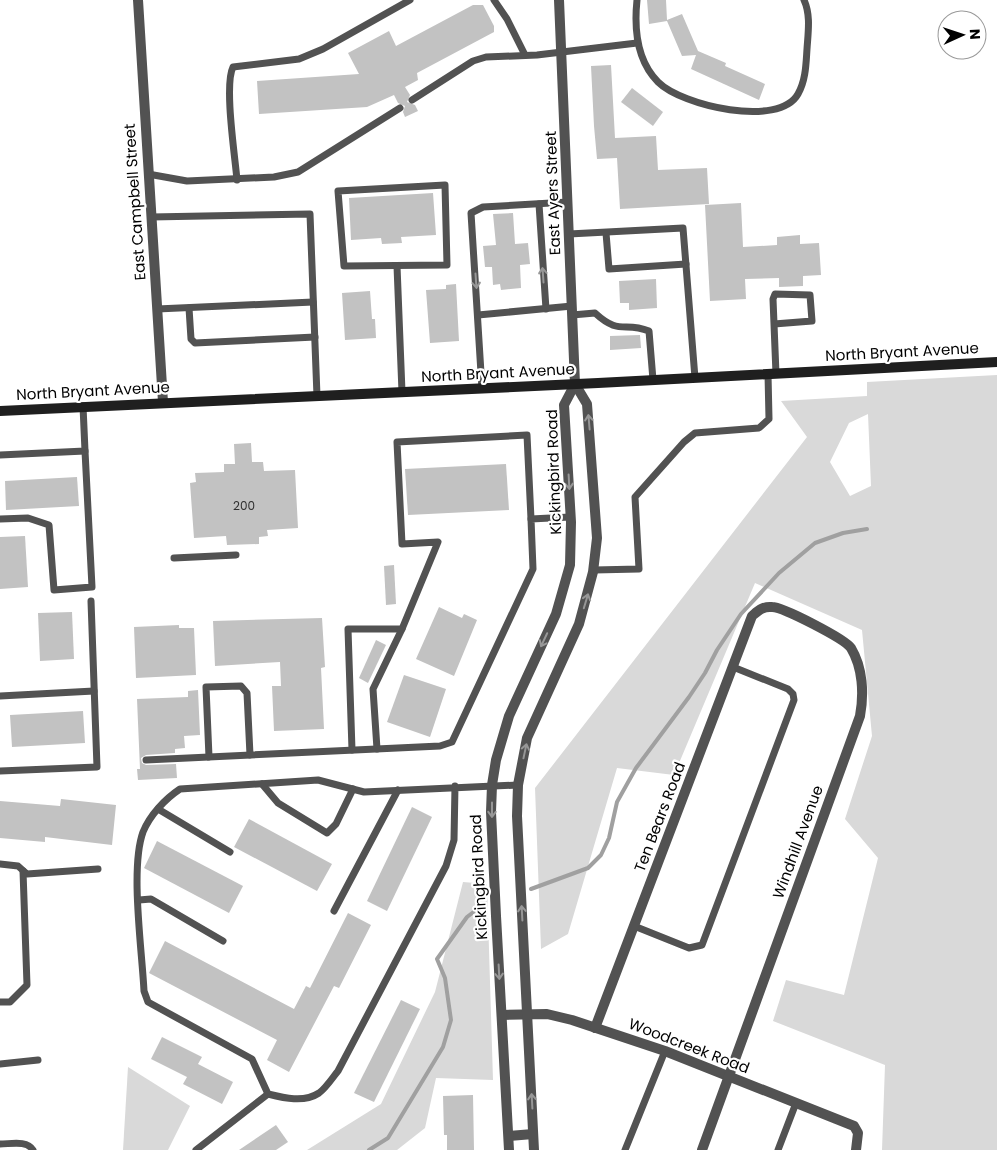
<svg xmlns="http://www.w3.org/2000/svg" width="997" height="1150" font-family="Poppins,sans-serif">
  <rect width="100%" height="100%" fill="#fff"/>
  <g fill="#d9d9d9" fill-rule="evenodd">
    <path d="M997,375V1150H882L885,1065L773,1021L786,980L844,995L878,858L845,819L872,736L862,630L755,583L674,775L617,768L568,934L541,949L535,788L807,437L781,401L867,396V382ZM868,414L871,486L850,496L830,462L849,423Z"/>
    <polygon points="463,882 487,884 493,1080 436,1078 425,1128 397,1150 307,1150 381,1104 435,992"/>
    <polygon points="128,1067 190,1106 168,1150 123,1150"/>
  </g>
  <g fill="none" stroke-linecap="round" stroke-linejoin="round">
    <g stroke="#a0a0a0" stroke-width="4">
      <polyline points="531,889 588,868 601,855 609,838 617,802 636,768 689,697 705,673 717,650 741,614 779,573 815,543 843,533 867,529"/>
      <polyline points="369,1150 388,1138 443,1047 451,1020 445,978 437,959 467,917 484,904"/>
    </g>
  </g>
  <g fill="#c2c2c2">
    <polygon points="647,0 666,0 667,20 682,14 698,51 726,63 725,66 765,84 759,100 691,69 696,55 682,56 667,21 649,24"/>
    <polygon points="473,5 483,5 494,26 494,32 417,73 418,80 405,87 410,95 407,102 415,105 418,111 405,117 403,112 405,106 398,103 394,95 367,107 259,114 257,81 359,74 348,53 389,31 396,46"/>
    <polygon points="611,65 615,138 656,136 658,170 707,168 709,204 620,209 617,158 597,159 594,126 591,66"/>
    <polygon points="632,88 663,112 653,126 621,102"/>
    <polygon points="433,193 436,235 401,237 402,243 382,244 381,238 351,240 349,198"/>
    <polygon points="741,203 743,247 777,245 777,237 800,235 800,244 819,243 821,275 803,276 803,286 779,287 779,278 745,279 746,299 710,301 705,205"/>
    <polygon points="513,213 515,244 528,243 530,264 520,265 521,288 501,290 500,284 493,285 492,267 485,267 483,246 496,245 493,214"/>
    <polygon points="656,279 657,308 629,310 629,303 620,303 619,281"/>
    <polygon points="456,284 459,341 430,343 426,290 446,289 446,285"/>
    <polygon points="370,291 372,319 375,319 376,338 345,340 342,293"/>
    <polygon points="640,335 641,348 610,350 610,336"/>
    <polygon points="251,443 252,462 263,462 264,471 295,470 298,528 267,530 268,536 259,537 259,544 227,545 226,536 194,538 190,483 196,482 195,473 224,472 224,464 235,464 234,444"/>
    <polygon points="506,464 509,510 408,515 405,469"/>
    <polygon points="77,477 79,506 6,510 5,481"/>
    <polygon points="25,536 28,587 0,589 0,537"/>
    <polygon points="394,565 396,604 386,605 384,566"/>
    <polygon points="439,607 462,618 464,614 477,620 454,676 416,659"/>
    <polygon points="72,612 74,659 40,661 38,613"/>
    <polygon points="322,618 325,667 321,668 324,729 274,731 272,686 281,686 280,662 215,666 213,621"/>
    <polygon points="179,625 179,628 194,628 196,675 136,678 134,627"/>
    <polygon points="376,640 386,645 368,683 359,678"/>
    <polygon points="404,675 446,689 430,737 387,722"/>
    <polygon points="198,690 200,735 184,736 185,748 175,749 175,753 146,755 141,758 142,763 146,765 176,764 177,778 138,780 137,769 140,769 137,699 188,697 188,691"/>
    <polygon points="83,711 85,743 12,747 10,715"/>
    <polygon points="61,799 116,805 112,845 45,837 45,842 0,838 0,801 60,806"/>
    <polygon points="412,807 432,817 387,911 367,901"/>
    <polygon points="249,819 332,864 317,891 234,847"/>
    <polygon points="157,841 243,886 229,913 144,868"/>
    <polygon points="348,913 371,925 339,988 334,986 289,1072 267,1060 277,1040 149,973 165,941 294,1009 306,986 310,988"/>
    <polygon points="401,1000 420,1009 374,1102 354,1093"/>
    <polygon points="162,1037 202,1057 198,1064 233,1082 222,1104 183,1084 187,1077 151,1059"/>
    <polygon points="473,1095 474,1150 447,1150 447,1135 444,1135 443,1096"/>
    <polygon points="276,1125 288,1142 276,1150 239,1150"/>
  </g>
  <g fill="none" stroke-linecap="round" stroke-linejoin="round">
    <g stroke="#525252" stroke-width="7">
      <polyline points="494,0 507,19 525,55"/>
      <path d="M637,0C634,29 636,60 658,82C682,106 779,128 798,94C806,80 806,63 807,49C808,33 811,15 804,0"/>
      <polyline points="412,100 473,61 486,57 537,55 637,43"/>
      <polyline points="148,174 187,181 274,177 298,172 400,108"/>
      <path d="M237,180C235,156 224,85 233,67L299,59L323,49L410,0"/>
      <polygon points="445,185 447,265 344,266 338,191"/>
      <polyline points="539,204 546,309"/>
      <polyline points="151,217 310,214 317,396"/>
      <polyline points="606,233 609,269 686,264"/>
      <polyline points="569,234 683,228 695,378"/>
      <polyline points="397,266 402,392"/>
      <polyline points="189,308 191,339 195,343 315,337"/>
      <polyline points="157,309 313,302"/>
      <polyline points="478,315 572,306"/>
      <path d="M572,315L595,313C620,336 624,321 649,331L653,380"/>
      <polyline points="774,324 773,299 775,294 810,295 812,321 774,324 776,374"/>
      <polyline points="482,389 471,213 483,207 568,202"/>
      <polyline points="0,455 85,451 83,406"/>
      <polyline points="0,519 28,518 49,525 54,590 92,587 85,451"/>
      <polyline points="174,558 236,555"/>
      <polyline points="594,570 639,569 635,497 684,442 695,433 759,428 769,419 768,374"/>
      <polyline points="0,696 94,691"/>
      <polyline points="377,749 373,689 402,629"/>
      <polyline points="352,750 348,629 402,629 438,542 402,544 397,442 527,435 531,519"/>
      <polyline points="209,757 206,687 241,686 247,693 250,755"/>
      <polyline points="146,760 440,746 452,742 533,569 531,519 570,517"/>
      <polyline points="0,771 97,767 91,601"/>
      <polyline points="262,784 278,803 327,833 336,824 353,789"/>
      <path d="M455,786L454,840L446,866L338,1071C333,1077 326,1088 319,1093C304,1103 284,1098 268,1094L252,1059L148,1002L144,991C142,950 130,868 143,832C150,815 165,799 180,789L318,780L364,792L518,785"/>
      <polyline points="158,809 230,852"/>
      <polyline points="0,864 18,866 27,874 98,869"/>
      <polyline points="139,900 151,899 223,941"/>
      <polyline points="334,911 398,790"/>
      <polyline points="634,926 689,948 702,945 794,700 793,694 788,689 733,667"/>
      <polyline points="0,1002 10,1002 27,985 23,871"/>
      <polyline points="0,1064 38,1060"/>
      <path d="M0,1144C11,1144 27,1140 33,1150"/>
      <polyline points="196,1150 268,1094"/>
      <polyline points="625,1150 665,1051"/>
      <polyline points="778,1150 796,1103"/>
    </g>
    <g stroke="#525252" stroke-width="10">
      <polyline points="138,0 163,402"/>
      <polyline points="502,1015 547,1014 572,1020 665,1051 854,1126 858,1133 856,1150"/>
      <path d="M595,1028L752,616C758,611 763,606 772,607C783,607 845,639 851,648C863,668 864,694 860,716L702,1150"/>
    </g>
    <g stroke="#525252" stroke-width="10">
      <polyline points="509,1136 533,1134"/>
      <polyline points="509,1150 496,916 491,812 492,785 496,760 509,716 556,614 570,565 571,522 564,405 575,384"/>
      <polyline points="534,1150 517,816 518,785 527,738 579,624 593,572 597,538 587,404 575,384 559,0"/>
    </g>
    <polyline stroke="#1f1f1f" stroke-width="10" points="0,411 598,383 997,362"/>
  </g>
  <defs><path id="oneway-shaft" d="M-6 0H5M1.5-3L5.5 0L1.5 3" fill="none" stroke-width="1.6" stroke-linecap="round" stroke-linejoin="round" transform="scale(1.25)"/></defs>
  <g stroke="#979797">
    <use href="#oneway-shaft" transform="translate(543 275) rotate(-94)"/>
    <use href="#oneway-shaft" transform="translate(476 281) rotate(86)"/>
    <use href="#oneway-shaft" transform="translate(589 422) rotate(-95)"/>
    <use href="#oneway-shaft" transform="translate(569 482) rotate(87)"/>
    <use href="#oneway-shaft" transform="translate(586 601) rotate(-73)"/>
    <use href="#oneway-shaft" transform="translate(544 640) rotate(115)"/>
    <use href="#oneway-shaft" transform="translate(525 751) rotate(-78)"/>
    <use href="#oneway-shaft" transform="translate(492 810) rotate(90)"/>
    <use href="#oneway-shaft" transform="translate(522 913) rotate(-93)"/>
    <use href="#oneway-shaft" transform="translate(499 972) rotate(87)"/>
    <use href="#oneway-shaft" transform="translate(532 1101) rotate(-93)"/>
  </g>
  <g text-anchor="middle" stroke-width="4.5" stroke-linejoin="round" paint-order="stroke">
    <g font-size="12" fill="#303030">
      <text x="244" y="510">200</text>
    </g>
    <g font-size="15" fill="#000" stroke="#fff">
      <text transform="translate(553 193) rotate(-92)" y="5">East Ayers Street</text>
      <text transform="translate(135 202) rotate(-94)" y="5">East Campbell Street</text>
      <text transform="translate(902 352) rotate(-3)" y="5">North Bryant Avenue</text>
      <text transform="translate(498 373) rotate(-3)" y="5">North Bryant Avenue</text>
      <text transform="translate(93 391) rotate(-3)" y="5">North Bryant Avenue</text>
      <text transform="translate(554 472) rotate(-92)" y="5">Kickingbird Road</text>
      <text transform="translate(660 817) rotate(-69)" y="5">Ten Bears Road</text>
      <text transform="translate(798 842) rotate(-70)" y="5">Windhill Avenue</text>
      <text transform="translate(479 877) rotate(-93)" y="5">Kickingbird Road</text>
      <text transform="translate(689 1046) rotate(21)" y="5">Woodcreek Road</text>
    </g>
  </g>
  <g transform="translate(962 35) rotate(87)"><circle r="24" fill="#ffffff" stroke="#999999"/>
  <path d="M0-4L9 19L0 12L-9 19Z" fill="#000000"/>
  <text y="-8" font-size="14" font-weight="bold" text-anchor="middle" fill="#000000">N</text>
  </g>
</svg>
